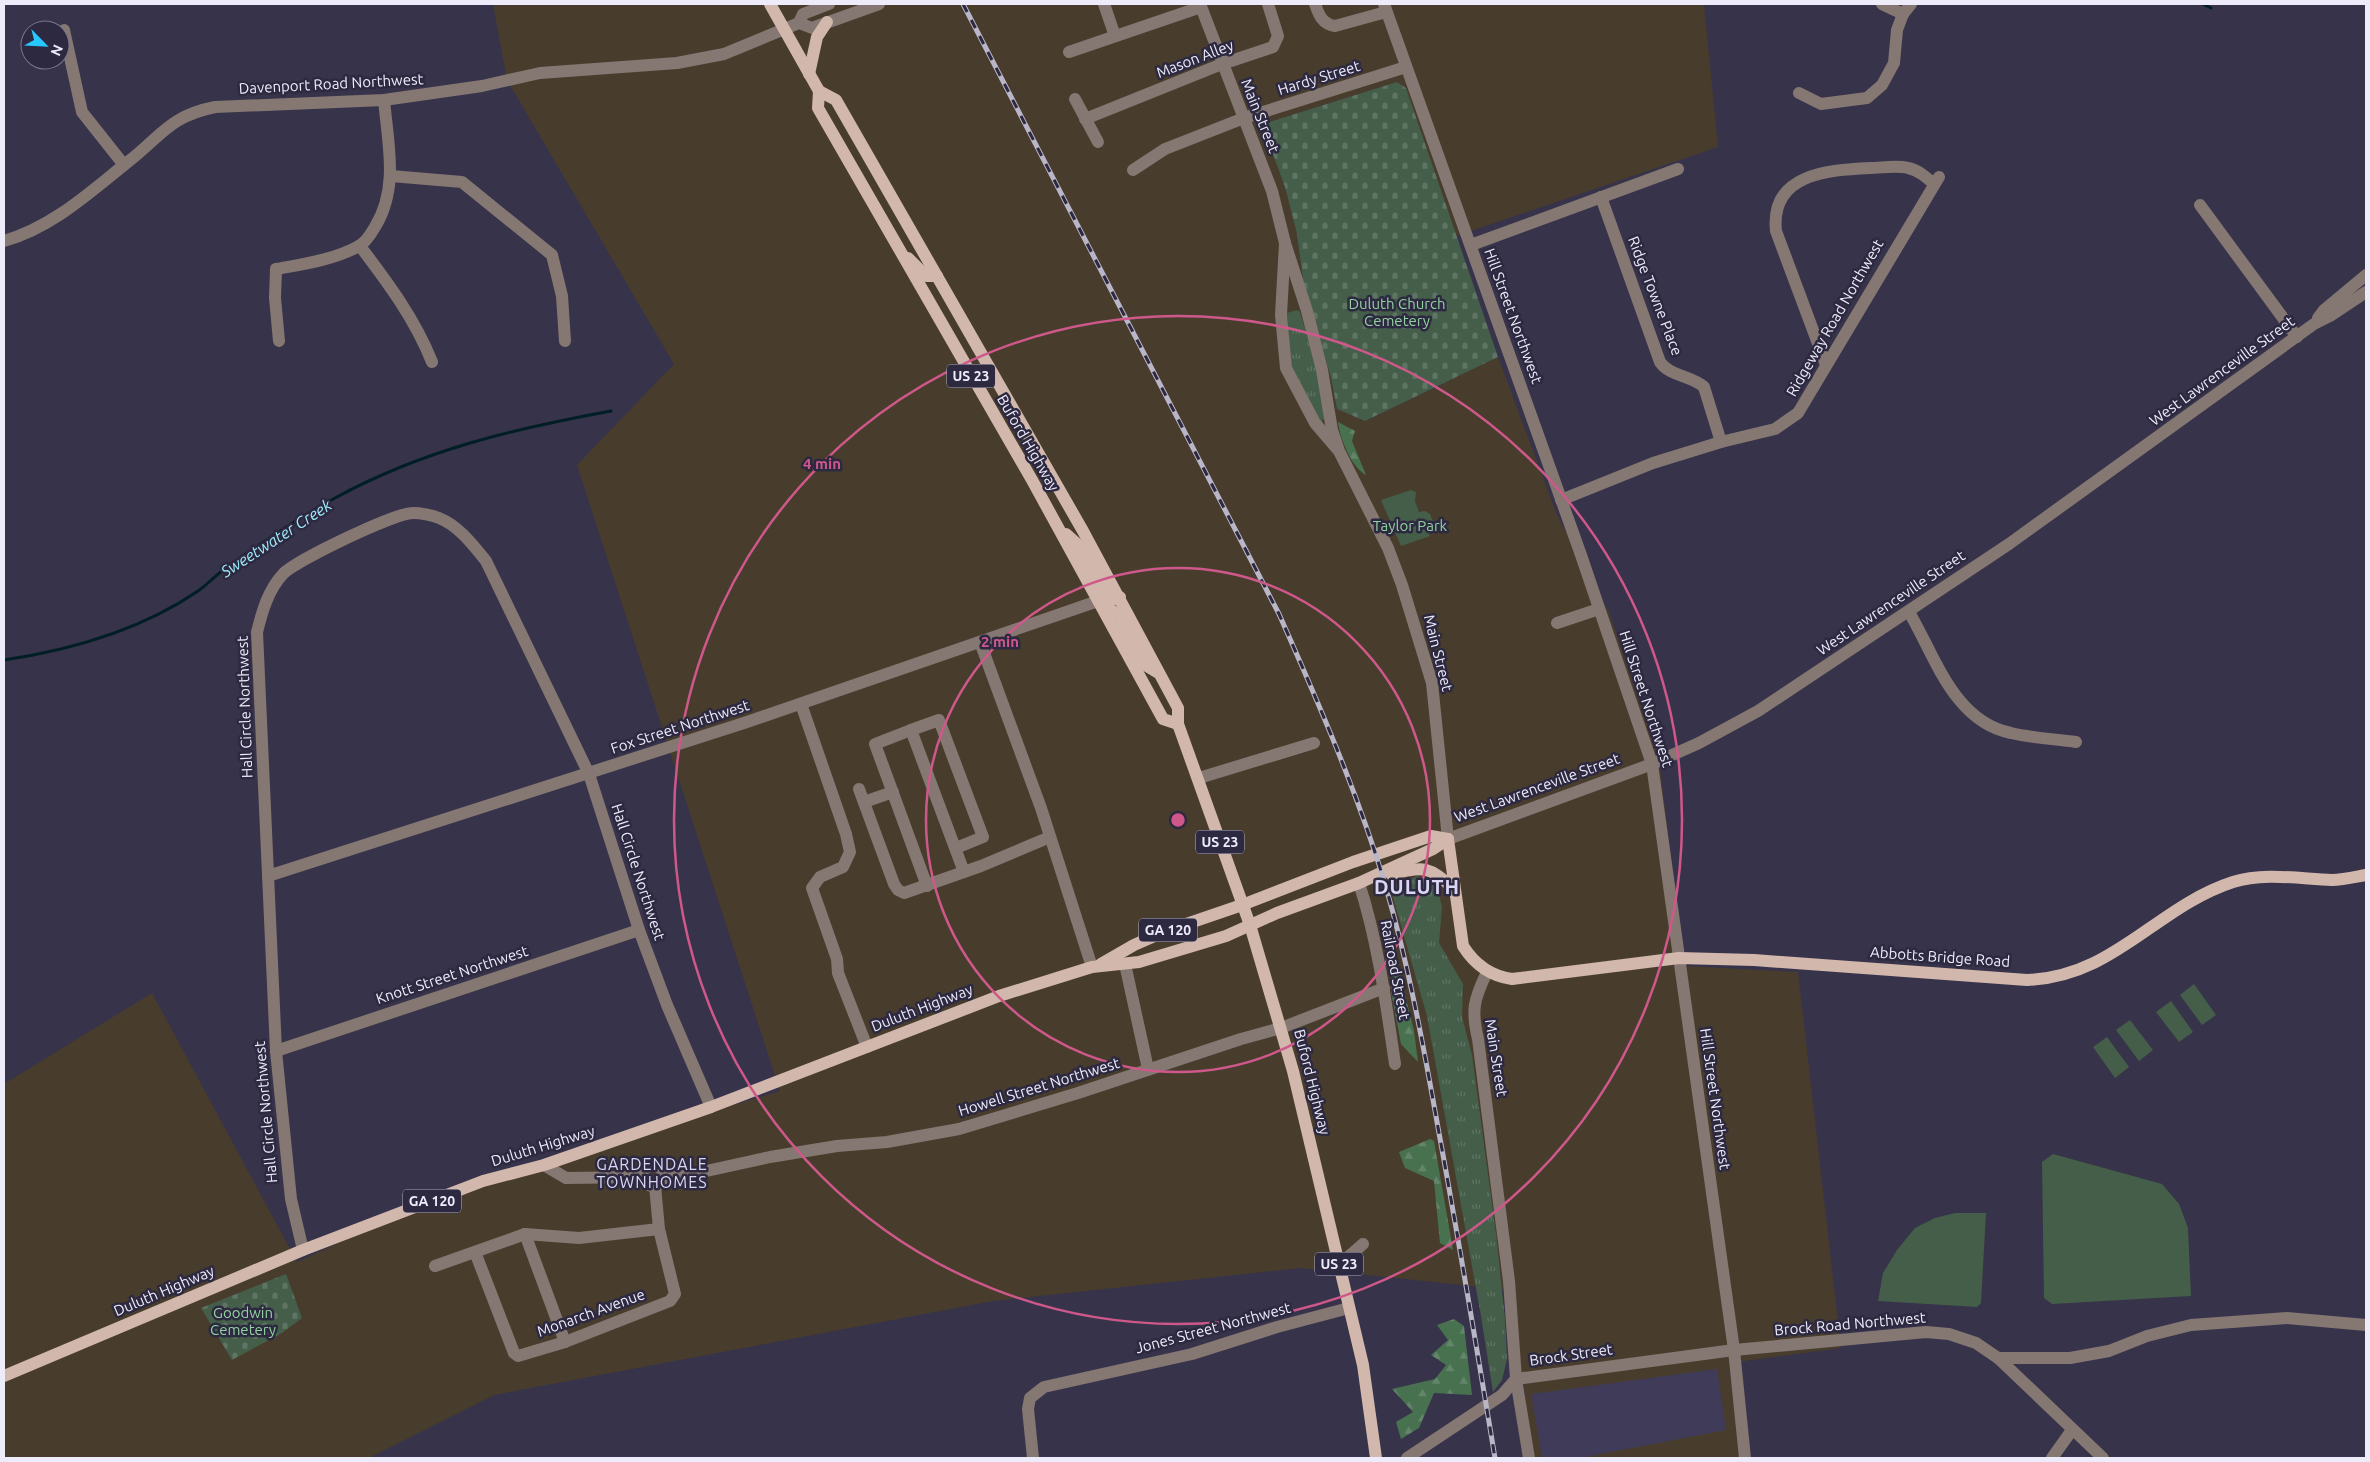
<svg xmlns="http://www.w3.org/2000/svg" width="2370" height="1462" font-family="Ubuntu,sans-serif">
  <defs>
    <pattern id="grass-tufts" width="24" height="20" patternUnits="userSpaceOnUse" patternTransform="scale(1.25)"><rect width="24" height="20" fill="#445e49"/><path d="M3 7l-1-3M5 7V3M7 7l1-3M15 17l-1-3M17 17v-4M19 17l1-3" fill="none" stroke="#5f7564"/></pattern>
    <pattern id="forest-firs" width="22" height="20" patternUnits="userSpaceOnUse" patternTransform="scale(1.25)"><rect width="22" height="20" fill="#487150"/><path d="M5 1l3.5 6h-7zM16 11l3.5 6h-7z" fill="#63856a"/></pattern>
    <pattern id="cemetery-stones" width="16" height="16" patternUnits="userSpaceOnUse" patternTransform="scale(1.25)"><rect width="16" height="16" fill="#445e49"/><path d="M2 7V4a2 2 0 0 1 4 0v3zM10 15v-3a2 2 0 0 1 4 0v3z" fill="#5f7564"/></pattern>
  </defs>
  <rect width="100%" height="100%" fill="#37334a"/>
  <polygon fill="#483d2d" points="493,4 1704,4 1718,147 1456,236 1406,88 1397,82 1266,123 1263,127 1285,187 1297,234 1303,280 1331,378 1337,409 1365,421 1498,357 1557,515 1609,612 1656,750 1660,767 1684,966 1798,972 1841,1348 1729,1363 1741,1458 1534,1458 1510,1290 1301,1268 993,1301 494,1395 369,1458 4,1458 4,1084 152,993 297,1262 448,1193 546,1161 780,1091 577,465 674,364 507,80"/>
  <polygon fill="#403b59" points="1717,1369 1726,1430 1580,1458 1542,1458 1531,1394"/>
  <g fill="url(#grass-tufts)">
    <polygon points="1297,310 1300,312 1318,373 1325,418 1321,422 1291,370 1287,313"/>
    <polygon points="1418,876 1430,881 1438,890 1442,907 1439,943 1463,984 1462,1017 1472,1055 1496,1234 1505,1319 1507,1359 1502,1380 1493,1392 1481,1316 1427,1016 1390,887"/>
  </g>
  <g fill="url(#forest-firs)">
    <path d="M1338,422L1355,431L1352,441L1366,475C1351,467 1340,438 1338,422Z"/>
    <polygon points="1392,960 1397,963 1414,1031 1418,1062 1401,1044 1391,991"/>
    <polygon points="1430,1139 1434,1141 1453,1250 1440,1243 1434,1181 1405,1168 1399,1152"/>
    <polygon points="1454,1319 1464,1326 1472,1395 1434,1393 1419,1428 1401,1439 1396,1422 1413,1412 1392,1389 1435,1379 1446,1365 1431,1355 1448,1340 1437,1325"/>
  </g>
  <g fill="url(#cemetery-stones)">
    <polygon points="1397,82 1406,88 1498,357 1365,421 1337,409 1331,378 1303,280 1297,234 1285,187 1263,127 1266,123"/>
    <polygon points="286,1274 302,1318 282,1333 232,1360 201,1308"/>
  </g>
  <g fill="#445e49">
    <polygon points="1411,490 1416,492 1415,501 1419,512 1425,511 1430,514 1433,522 1427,529 1430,536 1401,546 1381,500"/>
    <polygon points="2194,984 2216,1015 2202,1025 2180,995"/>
    <polygon points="2171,1001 2193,1032 2179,1042 2156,1012"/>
    <polygon points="2130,1020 2153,1050 2139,1061 2116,1030"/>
    <polygon points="2107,1037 2129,1067 2115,1078 2093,1047"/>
    <polygon points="2053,1154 2162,1184 2179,1204 2188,1228 2191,1296 2052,1304 2044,1298 2042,1162"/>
    <polygon points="1955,1213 1986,1213 1981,1303 1977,1307 1878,1301 1883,1273 1897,1250 1915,1228 1935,1218"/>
  </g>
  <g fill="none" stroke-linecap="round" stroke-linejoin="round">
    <g stroke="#001e25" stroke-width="3">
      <polyline points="2203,4 2211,8"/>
      <path d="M4,660C71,650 141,630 198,591C208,584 217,574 227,567C261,544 299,517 335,498C423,450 513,429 611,411"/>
    </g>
    <g stroke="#857772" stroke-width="12">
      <polyline points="1104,4 1115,36"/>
      <polyline points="1200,4 1272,191 1285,243 1307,311 1322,370 1332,430 1338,448"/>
      <path d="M1315,4C1319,15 1322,24 1335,26L1386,12"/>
      <polyline points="1384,4 1581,555 1652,764 1734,1350 1745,1458"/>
      <polyline points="1882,4 1903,14"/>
      <polyline points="799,23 803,14 829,4"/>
      <polyline points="64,30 82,112 124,165"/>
      <polyline points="1069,52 1201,7"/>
      <polyline points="1799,93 1821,104 1867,98 1882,85 1894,63 1897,30 1903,14 1911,4"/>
      <polyline points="1075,99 1098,142"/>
      <polyline points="1085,119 1222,64 1273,47 1278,36 1268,4"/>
      <polyline points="1133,170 1165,149 1244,118 1406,67"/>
      <polyline points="391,176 462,182 552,255 562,296 565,341"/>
      <path d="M1601,197L1660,362C1669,376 1692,376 1704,387L1721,442"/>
      <polyline points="2200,205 2297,337"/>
      <path d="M4,241C53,227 90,192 129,161C162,135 170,116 215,107L384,100L482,86L540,73L677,63L724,54L799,23L812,28L879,4"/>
      <polyline points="1285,243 1281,315 1286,368 1315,423 1339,451 1388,548 1402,585 1432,683 1448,839 1652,764 1699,743 1758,711 2009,544 2314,324 2330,316 2366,292"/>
      <polyline points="1471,245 1678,169"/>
      <path d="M360,246C388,283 415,319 432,362"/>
      <polyline points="2318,318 2324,310 2366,275"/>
      <path d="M279,341L275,298L276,269C303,264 333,260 357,247C364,244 371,234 375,227C399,188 388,144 384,100"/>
      <path d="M1826,365L1776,231C1770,174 1827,170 1870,168C1881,168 1897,165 1908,168C1918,170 1926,177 1934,184"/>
      <polyline points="1561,500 1653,463 1721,442 1775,429 1798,413 1939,177"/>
      <path d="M1909,612C1935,656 1954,722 2011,733C2032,738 2055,739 2076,742"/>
      <polyline points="1557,623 1599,609"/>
      <polyline points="980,642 1041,808 1092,967"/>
      <polyline points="801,704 846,834 850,852 843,867 820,877 812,888 837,959 838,973 867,1047"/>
      <polyline points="911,730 875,744 927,886"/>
      <polyline points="1199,778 1314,743"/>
      <polyline points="859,789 894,884 898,890 904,893 981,866 1050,837"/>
      <polyline points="864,802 893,792"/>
      <polyline points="956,848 983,837 939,720 911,730 964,872"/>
      <polyline points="268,876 747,722 1098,601"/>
      <path d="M1359,883C1378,942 1386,1003 1395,1064"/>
      <polyline points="1125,964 1148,1069"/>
      <path d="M1487,972C1474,999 1471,1010 1478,1039L1509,1281L1516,1379L1529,1458"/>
      <polyline points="276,1051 639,930"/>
      <polyline points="544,1165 566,1178 643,1177"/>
      <circle cx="653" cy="1176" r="10"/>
      <polyline points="662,1176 679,1177 770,1157 837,1146 887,1142 959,1129 1078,1093 1241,1039 1281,1028 1384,988"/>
      <polyline points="525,1234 565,1342"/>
      <path d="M303,1250L291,1199L276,1051L257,632C262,612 268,590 283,574C297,560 394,513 413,513C420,513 432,515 439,518C459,526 473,545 486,561L589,774L639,930L667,1005L711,1107"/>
      <polyline points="475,1252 514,1353 518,1356 565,1342 670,1301 675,1294 659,1229 655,1186"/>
      <polyline points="1339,1265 1363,1244"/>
      <polyline points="435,1266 525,1234 579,1238 659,1229"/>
      <polyline points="1998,1358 2070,1358 2109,1351 2147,1336 2191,1325 2287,1318 2366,1325"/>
      <polyline points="1033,1458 1028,1409 1030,1398 1044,1387 1192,1354 1277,1327 1349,1308"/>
      <polyline points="1407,1458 1502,1395 1516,1379 1734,1350 1926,1332 1949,1334 1976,1343 1998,1358 2103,1458"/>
      <polyline points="2052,1458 2072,1430"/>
    </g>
    <g stroke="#d2b7ac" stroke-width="12">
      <polyline points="770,4 819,91 818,108 1032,480 1163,719 1178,724"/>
      <polyline points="809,74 817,37 827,22"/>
      <polyline points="819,91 836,100 1083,531 1178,708 1178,724 1250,925 1293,1071 1363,1365 1376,1458"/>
      <polyline points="908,258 926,276 937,276"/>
      <polyline points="1066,534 1077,544 1108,595 1114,599 1120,597"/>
      <polyline points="1101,603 1120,616 1142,663 1157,672"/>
      <path d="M1448,839L1463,946C1475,965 1490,976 1512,979L1679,958L1754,960L2027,980C2114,977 2156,907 2233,882C2264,872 2301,879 2332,880C2343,880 2355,877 2366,875"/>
      <path d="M1391,874C1425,867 1427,865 1453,888"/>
      <polyline points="1101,964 1134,945 1166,931 1242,905 1353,862 1431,836 1448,839"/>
      <polyline points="4,1376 303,1250 483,1181 544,1165 711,1107 999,996 1092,967 1139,962 1226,936 1277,913 1359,883 1433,849 1448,839"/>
    </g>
    <g stroke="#b9b6c8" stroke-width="5">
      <path id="rail" d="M963,4L1279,614C1318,702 1357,791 1385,884C1409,966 1424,1049 1439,1133C1459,1241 1477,1350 1495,1458"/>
    </g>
    <use href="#rail" stroke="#2d2940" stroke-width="3" stroke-dasharray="9" stroke-linecap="butt"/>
  </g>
  <g fill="none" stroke="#cf588b" stroke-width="2.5">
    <circle cx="1178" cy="820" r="252"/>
    <circle cx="1178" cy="820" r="504"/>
  </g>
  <g text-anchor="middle" stroke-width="5" stroke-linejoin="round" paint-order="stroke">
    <g fill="#2d2940" stroke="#b4b2c3" stroke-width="1">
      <rect x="947" y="364.5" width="48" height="23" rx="4"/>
      <rect x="1196" y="830.5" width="48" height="23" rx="4"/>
      <rect x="1139" y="918.5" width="58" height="23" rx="4"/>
      <rect x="403" y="1189.5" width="58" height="23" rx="4"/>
      <rect x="1315" y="1252.5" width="48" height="23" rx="4"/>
    </g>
    <g font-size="14" font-weight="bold" fill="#eeecfb">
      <text x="971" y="381">US 23</text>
      <text x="1220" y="847">US 23</text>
      <text x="1168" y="935">GA 120</text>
      <text x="432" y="1206">GA 120</text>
      <text x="1339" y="1269">US 23</text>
    </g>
    <g font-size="15" fill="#eeecfb" stroke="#2d2940">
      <text transform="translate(1195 59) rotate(-21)" y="5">Mason Alley</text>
      <text transform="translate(1319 78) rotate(-17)" y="5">Hardy Street</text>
      <text transform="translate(331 84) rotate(-3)" y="5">Davenport Road Northwest</text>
      <text transform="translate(1260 116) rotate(68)" y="5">Main Street</text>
      <text transform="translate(1655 296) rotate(69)" y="5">Ridge Towne Place</text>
      <text transform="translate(1513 316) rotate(70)" y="5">Hill Street Northwest</text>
      <text transform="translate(1835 318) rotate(-60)" y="5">Ridgeway Road Northwest</text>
      <text transform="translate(2222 371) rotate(-36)" y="5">West Lawrenceville Street</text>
      <text transform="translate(1028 443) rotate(60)" y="5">Buford Highway</text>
      <text transform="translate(1891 603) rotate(-34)" y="5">West Lawrenceville Street</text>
      <text transform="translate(1438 653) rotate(76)" y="5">Main Street</text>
      <text transform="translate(1646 699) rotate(72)" y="5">Hill Street Northwest</text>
      <text transform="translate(245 707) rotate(-92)" y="5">Hall Circle Northwest</text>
      <text transform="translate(680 727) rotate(-18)" y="5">Fox Street Northwest</text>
      <text transform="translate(1537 788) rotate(-20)" y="5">West Lawrenceville Street</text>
      <text transform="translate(638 872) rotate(72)" y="5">Hall Circle Northwest</text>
      <text transform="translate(1940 957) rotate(4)" y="5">Abbotts Bridge Road</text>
      <text transform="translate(1395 970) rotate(79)" y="5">Railroad Street</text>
      <text transform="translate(452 975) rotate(-18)" y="5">Knott Street Northwest</text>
      <text transform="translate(922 1008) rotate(-21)" y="5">Duluth Highway</text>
      <text transform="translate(1496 1058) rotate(81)" y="5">Main Street</text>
      <text transform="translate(1312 1082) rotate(76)" y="5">Buford Highway</text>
      <text transform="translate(1039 1087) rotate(-17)" y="5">Howell Street Northwest</text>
      <text transform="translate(1715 1099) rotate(82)" y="5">Hill Street Northwest</text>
      <text transform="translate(266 1112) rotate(-95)" y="5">Hall Circle Northwest</text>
      <text transform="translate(543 1146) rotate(-17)" y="5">Duluth Highway</text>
      <text transform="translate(164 1291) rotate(-23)" y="5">Duluth Highway</text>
      <text transform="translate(591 1313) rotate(-20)" y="5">Monarch Avenue</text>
      <text transform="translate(1850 1324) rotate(-5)" y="5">Brock Road Northwest</text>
      <text transform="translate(1213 1328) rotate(-15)" y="5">Jones Street Northwest</text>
      <text transform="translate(1571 1355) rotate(-8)" y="5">Brock Street</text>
    </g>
    <g font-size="15" fill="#91d29e" stroke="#2d2940">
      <text x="1397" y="309">Duluth Church<tspan x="1397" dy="17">Cemetery</tspan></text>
      <text x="1410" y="531">Taylor Park</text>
      <text x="243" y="1318">Goodwin<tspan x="243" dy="17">Cemetery</tspan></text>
    </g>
    <g font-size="16" font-style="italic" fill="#a0edfd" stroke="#2d2940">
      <text transform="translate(276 538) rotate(-33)" y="6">Sweetwater Creek</text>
    </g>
    <g font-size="16" letter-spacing="1" fill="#dad6f4" stroke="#2d2940">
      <text x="652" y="1170">GARDENDALE<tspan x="652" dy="18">TOWNHOMES</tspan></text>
    </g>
    <g font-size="20" font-weight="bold" letter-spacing="1" fill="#dad6f4" stroke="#2d2940">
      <text x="1417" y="894">DULUTH</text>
    </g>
  </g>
  <circle cx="1178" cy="820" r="8" fill="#cf588b" stroke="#2d2940" stroke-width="2.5"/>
  <g font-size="15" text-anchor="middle" font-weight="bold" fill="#cf588b" stroke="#2d2940" stroke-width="5" stroke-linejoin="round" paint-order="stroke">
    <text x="822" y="469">4 min</text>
    <text x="1000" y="647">2 min</text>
  </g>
  <rect width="2370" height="1462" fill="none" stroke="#eeecfb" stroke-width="10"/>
  <g transform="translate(45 45) rotate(114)"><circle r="24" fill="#2d2940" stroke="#7a778b"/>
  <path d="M0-4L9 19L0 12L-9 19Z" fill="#27c8ff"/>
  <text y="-8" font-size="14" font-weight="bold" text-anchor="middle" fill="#eeecfb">N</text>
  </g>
</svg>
